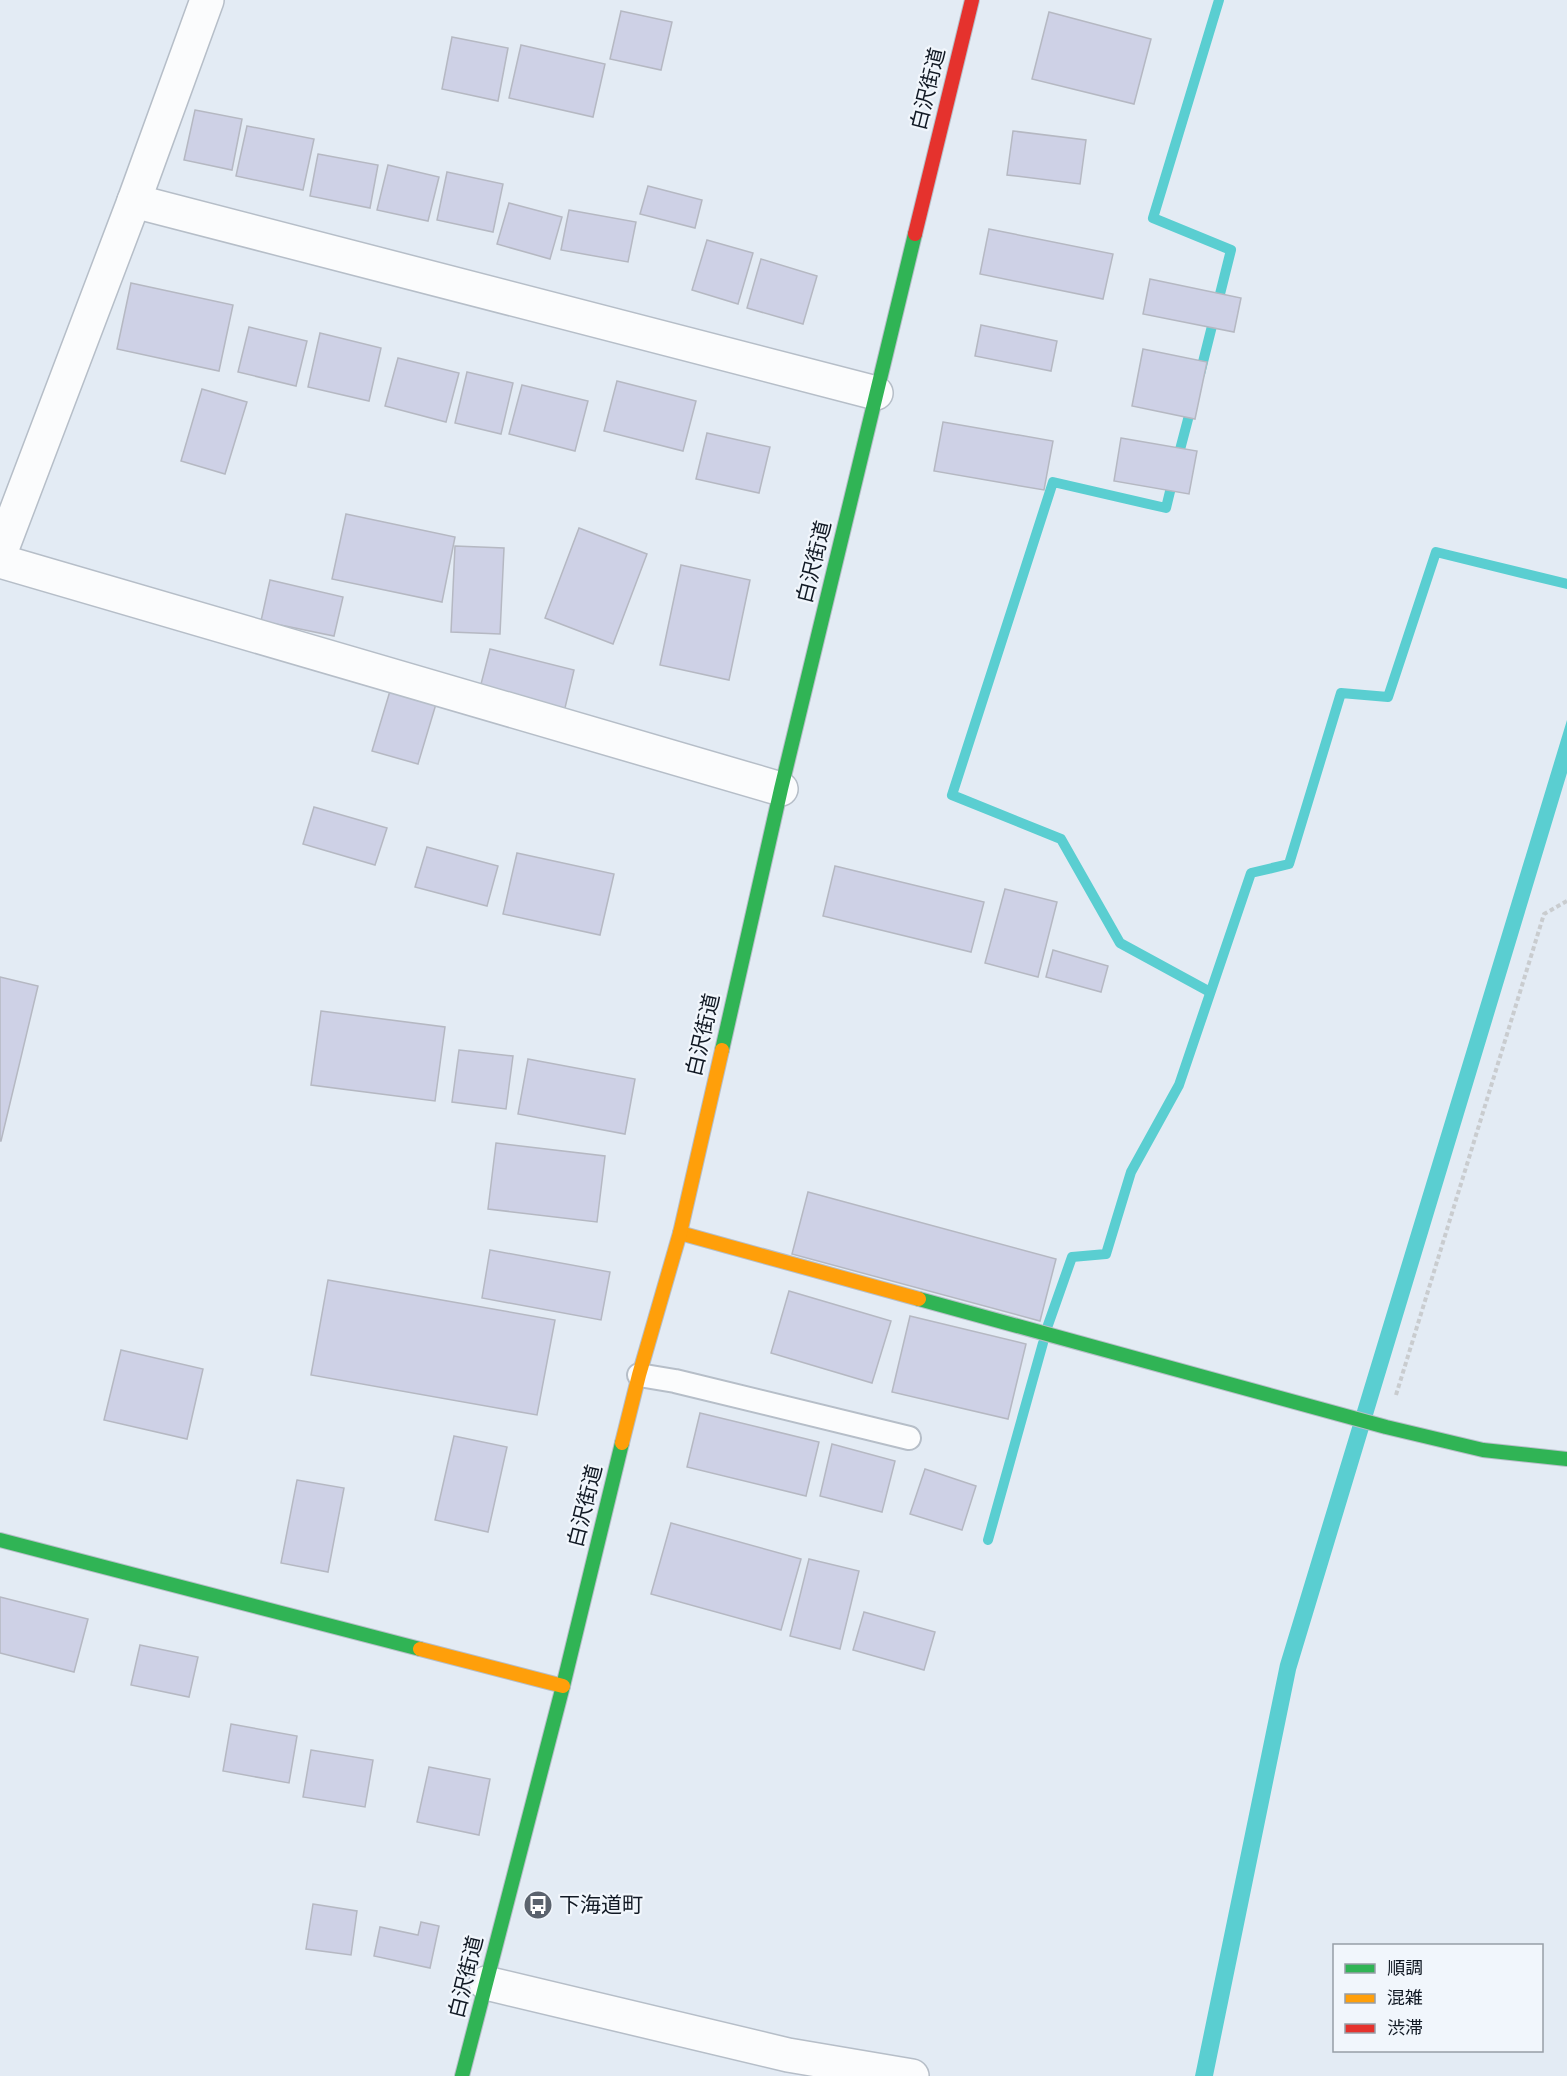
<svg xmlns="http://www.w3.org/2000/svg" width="1567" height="2076" font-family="'PT Sans','Noto Sans JP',sans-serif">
  <rect width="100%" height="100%" fill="#e3ebf4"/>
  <polygon fill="#5aced1" points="1567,720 1567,773 1296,1670 1213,2076 1195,2076 1280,1664"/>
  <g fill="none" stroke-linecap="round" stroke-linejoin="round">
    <g stroke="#5aced1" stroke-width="10">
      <polyline points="1200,374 1231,250 1153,218 1219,0"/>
      <polyline points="1177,461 1192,404"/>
      <polyline points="1173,479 1166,508 1053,482 952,795 1061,839 1120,943 1210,992"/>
      <polyline points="1048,1325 1072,1257 1106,1254 1131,1172 1179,1085 1251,873 1289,864 1341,693 1388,697 1436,552 1567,584"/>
      <polyline points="988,1540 1043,1343"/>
    </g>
  </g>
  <g fill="#ced1e6" stroke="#b5b8c2" stroke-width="1.5">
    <polygon points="621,11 672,22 661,70 610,59"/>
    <polygon points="1049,12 1151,39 1134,104 1032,79"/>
    <polygon points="452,37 508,48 498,101 442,89"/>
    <polygon points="521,45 605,64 593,117 509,98"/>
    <polygon points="195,110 242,119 232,170 184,160"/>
    <polygon points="247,126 314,139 303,190 236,176"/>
    <polygon points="1013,131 1086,140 1080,184 1007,175"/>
    <polygon points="318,154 378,165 370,208 310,196"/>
    <polygon points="388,165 439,177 428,221 377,210"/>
    <polygon points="447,172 503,184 493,232 437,220"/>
    <polygon points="648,186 702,200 695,228 640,214"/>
    <polygon points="509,203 562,217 550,259 497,244"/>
    <polygon points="569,210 636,222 628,262 561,250"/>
    <polygon points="989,229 1113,254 1103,299 980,274"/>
    <polygon points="707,240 753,253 738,304 692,290"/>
    <polygon points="761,259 817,276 803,324 747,308"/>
    <polygon points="1150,279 1241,298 1234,332 1143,314"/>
    <polygon points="131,283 233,305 219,371 117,349"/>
    <polygon points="981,325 1057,341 1051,371 975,356"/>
    <polygon points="249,327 307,341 296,386 238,372"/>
    <polygon points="320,333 381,348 369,401 308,387"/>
    <polygon points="1143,349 1207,362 1195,419 1132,406"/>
    <polygon points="398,358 459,373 446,422 385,406"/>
    <polygon points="467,372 513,383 501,434 455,423"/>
    <polygon points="617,381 696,401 683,451 604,431"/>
    <polygon points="522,385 588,401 575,451 509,434"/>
    <polygon points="202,389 247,402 225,474 181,461"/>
    <polygon points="943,422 1053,441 1044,490 934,471"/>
    <polygon points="707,433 770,447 759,493 696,479"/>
    <polygon points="1121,438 1197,451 1189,494 1114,481"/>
    <polygon points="346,514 455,537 442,602 332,579"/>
    <polygon points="579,528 647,554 613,644 545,618"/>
    <polygon points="455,546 504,548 500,634 451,632"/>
    <polygon points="681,565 750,580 729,680 660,665"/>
    <polygon points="270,580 343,597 334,636 261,621"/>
    <polygon points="490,649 574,670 564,712 479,692"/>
    <polygon points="390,691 436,704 418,764 372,751"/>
    <polygon points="314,807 387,828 375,865 303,844"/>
    <polygon points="427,847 498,866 487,906 415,887"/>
    <polygon points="517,853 614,874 600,935 503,914"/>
    <polygon points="835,866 984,902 971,952 823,916"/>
    <polygon points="1005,889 1057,902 1038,977 985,963"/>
    <polygon points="1053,950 1108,966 1101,992 1046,977"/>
    <polygon points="0,977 38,986 1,1141 0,1141"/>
    <polygon points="321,1011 445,1027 435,1101 311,1085"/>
    <polygon points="459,1050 513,1056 506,1109 452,1102"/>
    <polygon points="528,1059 635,1079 625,1134 518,1114"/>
    <polygon points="496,1143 605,1156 597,1222 488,1209"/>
    <polygon points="808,1192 1056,1259 1040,1321 792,1254"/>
    <polygon points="490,1250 610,1272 601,1320 482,1298"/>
    <polygon points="328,1280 555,1320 537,1415 311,1375"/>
    <polygon points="789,1291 891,1321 872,1383 771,1353"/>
    <polygon points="910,1316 1026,1344 1008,1419 892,1392"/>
    <polygon points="121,1350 203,1369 187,1439 104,1420"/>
    <polygon points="700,1413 819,1442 806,1496 687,1467"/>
    <polygon points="454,1436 507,1447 488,1532 435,1520"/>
    <polygon points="832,1444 895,1461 882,1512 820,1496"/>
    <polygon points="925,1469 976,1486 962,1530 910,1514"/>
    <polygon points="297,1480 344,1488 328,1572 281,1563"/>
    <polygon points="671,1523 801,1559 781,1630 651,1594"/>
    <polygon points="809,1559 859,1571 840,1649 790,1636"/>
    <polygon points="0,1597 88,1619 74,1672 0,1653"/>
    <polygon points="864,1612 935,1632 924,1670 853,1650"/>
    <polygon points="140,1645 198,1657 189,1697 131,1685"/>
    <polygon points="231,1724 297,1736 289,1783 223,1771"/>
    <polygon points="311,1750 373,1760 365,1807 303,1797"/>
    <polygon points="429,1767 490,1779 479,1835 417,1822"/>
    <polygon points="313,1904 357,1911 351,1955 306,1949"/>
    <polygon points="421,1922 439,1926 430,1968 374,1956 380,1927 418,1935"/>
  </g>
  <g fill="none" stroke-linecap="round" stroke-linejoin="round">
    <g stroke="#b6bec8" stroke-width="26">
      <polyline id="lane" points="639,1375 675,1381 909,1438"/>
    </g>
    <g stroke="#b6bec8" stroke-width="36">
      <g id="street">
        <polyline points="134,201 876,393"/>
        <polyline points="0,554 134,201 207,0"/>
        <polyline points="0,561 781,789"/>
        <polyline points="486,1983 788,2055 912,2076"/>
      </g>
    </g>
    <g stroke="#b6bec8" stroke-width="16">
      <g id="fast">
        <polyline points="722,1050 781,789 915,234"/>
        <polyline points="919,1299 1386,1427 1483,1450 1567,1459"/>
        <polyline points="0,1540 420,1649"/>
        <polyline points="462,2076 563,1686 622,1443"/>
      </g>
    </g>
    <g stroke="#b6bec8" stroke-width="16">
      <g id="slow">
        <polyline points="680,1233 919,1299"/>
        <polyline points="622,1443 639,1375 680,1233 722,1050"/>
        <polyline points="420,1649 563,1686"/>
      </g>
    </g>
    <g stroke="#b6bec8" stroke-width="16">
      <polyline id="jam" points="915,234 972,0"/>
    </g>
    <polyline stroke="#c9cccf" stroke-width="4" stroke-dasharray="4.5 3" stroke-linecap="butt" points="1396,1395 1544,914 1567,901"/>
    <use href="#lane" stroke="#fbfcfd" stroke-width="22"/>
    <use href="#street" stroke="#fbfcfd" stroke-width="33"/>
    <use href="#fast" stroke="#30b455" stroke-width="14"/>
    <use href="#slow" stroke="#ff9f0a" stroke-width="14"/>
    <use href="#jam" stroke="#e5322d" stroke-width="14"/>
  </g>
  <defs>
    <g id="bus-disc" transform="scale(1.5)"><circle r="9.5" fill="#5a626d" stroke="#f1f6fc"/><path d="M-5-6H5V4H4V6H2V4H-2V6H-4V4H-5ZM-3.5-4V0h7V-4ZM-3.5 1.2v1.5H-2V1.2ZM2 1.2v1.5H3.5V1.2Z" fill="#fff"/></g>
  </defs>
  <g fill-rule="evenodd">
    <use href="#bus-disc" x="538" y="1905"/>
  </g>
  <g text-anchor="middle" stroke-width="4.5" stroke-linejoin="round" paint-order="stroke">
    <g font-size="21" fill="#111924" stroke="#f1f6fc">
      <text transform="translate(928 89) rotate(-76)" y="7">白沢街道</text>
      <text transform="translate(814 562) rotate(-76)" y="7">白沢街道</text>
      <text transform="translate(703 1035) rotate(-77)" y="7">白沢街道</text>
      <text transform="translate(585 1506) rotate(-76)" y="7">白沢街道</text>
      <text transform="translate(466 1977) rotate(-76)" y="7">白沢街道</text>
    </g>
    <g font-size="21" fill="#111924" stroke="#f1f6fc" text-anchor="start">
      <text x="559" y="1912">下海道町</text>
    </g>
  </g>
  <rect x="1333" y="1944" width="210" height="108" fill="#f1f6fc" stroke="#979ea6" stroke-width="1.5"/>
  <rect x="1345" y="1964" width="30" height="9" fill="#30b455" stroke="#979ea6" stroke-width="1.5"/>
  <text x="1387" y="1974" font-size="18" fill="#111924">順調</text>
  <rect x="1345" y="1994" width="30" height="9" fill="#ff9f0a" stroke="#979ea6" stroke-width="1.5"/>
  <text x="1387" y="2004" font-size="18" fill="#111924">混雑</text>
  <rect x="1345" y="2024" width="30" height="9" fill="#e5322d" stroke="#979ea6" stroke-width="1.5"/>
  <text x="1387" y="2034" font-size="18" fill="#111924">渋滞</text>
</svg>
